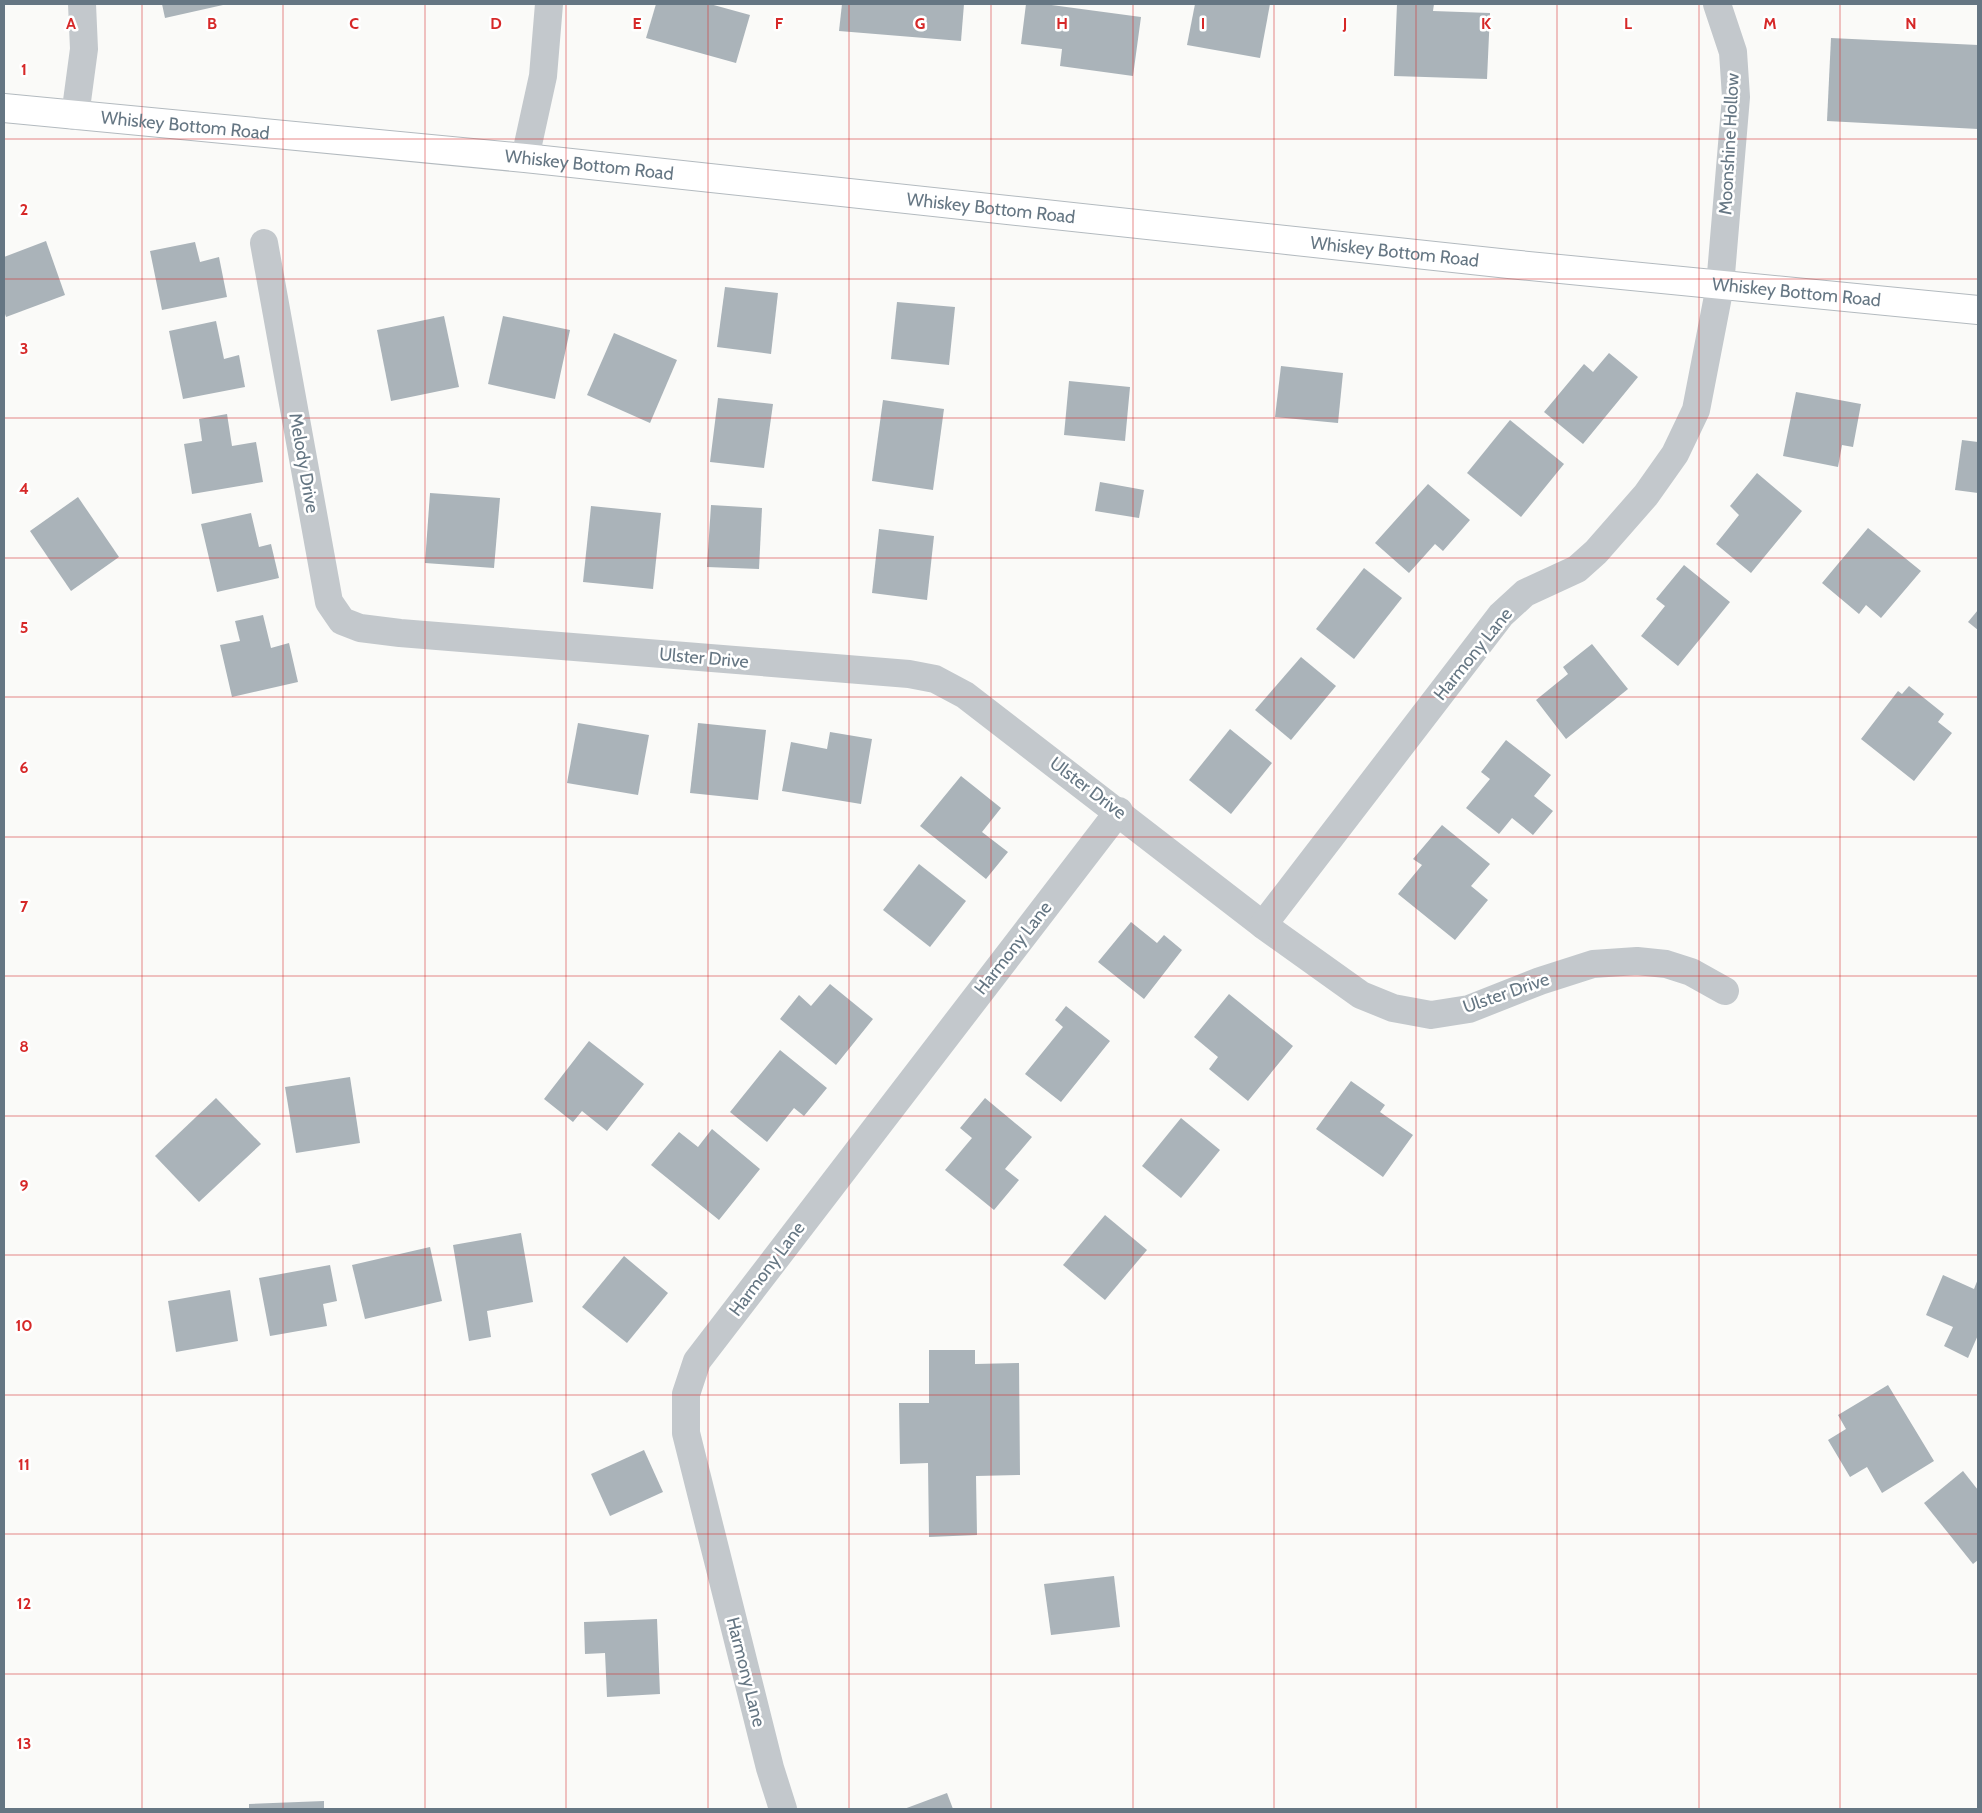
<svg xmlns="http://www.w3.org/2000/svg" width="1982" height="1813" font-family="Cabin,sans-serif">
  <rect width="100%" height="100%" fill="#fafaf8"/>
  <g fill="#aab3b9">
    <polygon points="162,4 222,4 223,5 165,18"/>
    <polygon points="656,4 710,4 750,15 736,63 646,38"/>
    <polygon points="842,4 964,4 961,41 839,31"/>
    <polygon points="1026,4 1044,4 1141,17 1133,76 1060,66 1062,49 1021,44"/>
    <polygon points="1195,4 1270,4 1260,58 1187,45"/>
    <polygon points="1397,4 1434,4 1433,11 1490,13 1487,79 1394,76"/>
    <polygon points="1831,38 1978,45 1978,129 1827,121"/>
    <polygon points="46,241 65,295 6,317 4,311 4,257"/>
    <polygon points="195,242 200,262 219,257 227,297 162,310 150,251"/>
    <polygon points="725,287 778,293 771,354 717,347"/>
    <polygon points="897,302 955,307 949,365 891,359"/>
    <polygon points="444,316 459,387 391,401 377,330"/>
    <polygon points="503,316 570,330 555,399 488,384"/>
    <polygon points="216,321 224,359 239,355 245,387 183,399 169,331"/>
    <polygon points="614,333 677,360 650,423 587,395"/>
    <polygon points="1609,353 1638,377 1583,444 1544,412 1584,364 1593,372"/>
    <polygon points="1281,366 1343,373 1338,423 1275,417"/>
    <polygon points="1069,381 1130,387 1125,441 1064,435"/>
    <polygon points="1796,392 1861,404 1853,447 1842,445 1838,467 1783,456"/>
    <polygon points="718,398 773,404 764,468 710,462"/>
    <polygon points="883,400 944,409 933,490 872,481"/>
    <polygon points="227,414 232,446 256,442 263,482 192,494 184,444 202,441 199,419"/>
    <polygon points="1510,420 1564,464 1521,517 1467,473"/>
    <polygon points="1962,440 1978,442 1978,493 1955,490"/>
    <polygon points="1757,473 1802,511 1751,573 1716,544 1739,515 1730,506"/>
    <polygon points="1100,482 1144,490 1139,518 1095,511"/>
    <polygon points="1428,484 1470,520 1443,551 1435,544 1409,573 1375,543"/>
    <polygon points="430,493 500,498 494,568 425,563"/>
    <polygon points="78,497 119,557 71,591 30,531"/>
    <polygon points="711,505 762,508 759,569 707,567"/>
    <polygon points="591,506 661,513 653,589 583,582"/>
    <polygon points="251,513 259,547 271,544 279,578 217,592 201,524"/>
    <polygon points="1868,528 1921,571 1881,618 1866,605 1859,614 1822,583"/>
    <polygon points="879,529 934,536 927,600 872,593"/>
    <polygon points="1684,565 1730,602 1678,666 1641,636 1665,606 1656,599"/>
    <polygon points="1364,568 1402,598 1354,659 1316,629"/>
    <polygon points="1978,610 1978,630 1968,622"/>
    <polygon points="263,615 271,648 289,643 298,682 232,697 220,645 240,641 235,621"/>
    <polygon points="1592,644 1628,689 1566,739 1536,700 1568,674 1563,667"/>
    <polygon points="1301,657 1336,686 1291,740 1255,710"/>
    <polygon points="1909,686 1944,714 1938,722 1952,733 1914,781 1861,739 1898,691 1902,694"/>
    <polygon points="578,723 649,735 638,795 567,783"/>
    <polygon points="698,723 766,730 758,800 690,793"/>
    <polygon points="1230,729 1272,763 1231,814 1189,780"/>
    <polygon points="830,732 872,739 861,804 782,791 791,742 827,749"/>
    <polygon points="1506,740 1551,775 1534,796 1553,811 1533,835 1512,818 1499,834 1466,808 1490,779 1481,772"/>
    <polygon points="961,776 1001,808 982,832 1008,852 986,879 920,826"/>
    <polygon points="1442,825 1490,864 1471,886 1488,900 1455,940 1398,894 1422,865 1413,859"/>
    <polygon points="919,864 966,901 930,947 883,910"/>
    <polygon points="1131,922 1157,943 1164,935 1182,950 1144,999 1098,962"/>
    <polygon points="830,984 873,1019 836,1065 780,1019 799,995 811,1006"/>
    <polygon points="1229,994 1293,1046 1248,1101 1209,1069 1218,1057 1194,1037"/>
    <polygon points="1066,1006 1110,1041 1061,1102 1025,1074 1063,1027 1055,1020"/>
    <polygon points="589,1041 644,1084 607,1131 582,1111 573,1122 544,1099"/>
    <polygon points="780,1050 827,1088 804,1116 794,1108 767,1142 730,1112"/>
    <polygon points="350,1077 360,1143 296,1153 285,1087"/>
    <polygon points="1351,1081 1385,1105 1380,1112 1413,1135 1383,1177 1316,1129"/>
    <polygon points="216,1098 261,1144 199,1202 155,1156"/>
    <polygon points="985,1098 1032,1137 1005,1169 1019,1180 994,1210 945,1170 972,1138 960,1128"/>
    <polygon points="1181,1118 1220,1150 1181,1198 1142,1166"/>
    <polygon points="712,1129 760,1169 719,1220 651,1165 679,1132 698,1147"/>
    <polygon points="1105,1215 1147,1250 1105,1300 1063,1265"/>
    <polygon points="521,1233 533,1302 487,1311 491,1337 469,1341 453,1245"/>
    <polygon points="430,1247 442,1301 365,1319 352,1265"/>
    <polygon points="624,1256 668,1293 627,1343 582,1307"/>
    <polygon points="330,1265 337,1301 323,1304 327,1326 270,1336 259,1278"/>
    <polygon points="1943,1275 1974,1289 1978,1279 1978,1335 1968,1358 1944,1346 1953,1327 1926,1315"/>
    <polygon points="230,1290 238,1341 176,1352 168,1301"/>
    <polygon points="929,1350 975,1350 975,1364 1019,1363 1020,1475 976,1476 977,1535 929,1537 928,1463 900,1464 899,1403 929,1403"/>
    <polygon points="1888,1385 1934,1461 1882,1493 1867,1467 1850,1477 1828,1440 1846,1429 1838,1415"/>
    <polygon points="644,1450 663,1492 610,1516 591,1474"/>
    <polygon points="1963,1471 1978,1490 1978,1560 1973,1564 1924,1503"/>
    <polygon points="1114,1576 1120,1627 1051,1635 1044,1584"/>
    <polygon points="657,1619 660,1694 607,1697 605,1653 585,1654 584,1622"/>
    <polygon points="947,1793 953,1809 904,1809"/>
    <polygon points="324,1801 324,1809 249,1809 249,1804"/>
  </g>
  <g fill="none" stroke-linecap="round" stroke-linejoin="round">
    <g stroke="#b3babf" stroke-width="30">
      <g id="secondary">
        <path id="s1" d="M4,108L525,158L1509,264L1978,310"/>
      </g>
    </g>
    <g stroke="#c3c8cc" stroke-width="28">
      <polyline points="75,116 84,49 82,4"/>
      <polyline points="525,158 543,76 549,4"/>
      <polyline points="264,243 329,602 342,621 360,628 400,633 909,674 935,679 965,695 1263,925 1361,995 1393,1008 1431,1015 1469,1009 1540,981 1593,964 1637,961 1666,964 1691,972 1725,991"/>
      <polyline points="1263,925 1501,615 1525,593 1577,569 1596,552 1646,495 1675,454 1696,410 1720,286 1736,97 1733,52 1717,4"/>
      <polyline points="783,1809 770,1768 686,1433 686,1394 697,1361 1119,811"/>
    </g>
    <use href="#secondary" stroke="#fff" stroke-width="28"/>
  </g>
  <path fill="none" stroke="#d62828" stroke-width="1" stroke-opacity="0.55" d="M142,4V1809M283,4V1809M425,4V1809M566,4V1809M708,4V1809M849,4V1809M991,4V1809M1133,4V1809M1274,4V1809M1416,4V1809M1557,4V1809M1699,4V1809M1840,4V1809M4,139H1978M4,279H1978M4,418H1978M4,558H1978M4,697H1978M4,837H1978M4,976H1978M4,1116H1978M4,1255H1978M4,1395H1978M4,1534H1978M4,1674H1978"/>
  <g text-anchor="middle" stroke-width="5" stroke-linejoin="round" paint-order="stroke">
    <g font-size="18" fill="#657683" stroke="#fff">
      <text dy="6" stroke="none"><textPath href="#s1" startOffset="182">Whiskey Bottom Road</textPath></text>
      <text transform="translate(1729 144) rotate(-87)" y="6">Moonshine Hollow</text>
      <text dy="6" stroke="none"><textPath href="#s1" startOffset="588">Whiskey Bottom Road</textPath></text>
      <text dy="6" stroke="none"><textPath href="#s1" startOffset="992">Whiskey Bottom Road</textPath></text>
      <text dy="6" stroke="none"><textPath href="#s1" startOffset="1398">Whiskey Bottom Road</textPath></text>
      <text dy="6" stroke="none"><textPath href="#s1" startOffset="1802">Whiskey Bottom Road</textPath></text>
      <text transform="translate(304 463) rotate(80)" y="6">Melody Drive</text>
      <text transform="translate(1473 654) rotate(-51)" y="6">Harmony Lane</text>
      <text transform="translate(704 658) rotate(5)" y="6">Ulster Drive</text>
      <text transform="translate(1088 788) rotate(37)" y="6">Ulster Drive</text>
      <text transform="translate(1013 948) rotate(-52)" y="6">Harmony Lane</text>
      <text transform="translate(1506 993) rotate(-19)" y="6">Ulster Drive</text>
      <text transform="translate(767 1269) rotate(-53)" y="6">Harmony Lane</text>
      <text transform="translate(746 1672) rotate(76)" y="6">Harmony Lane</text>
    </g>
  </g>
  <g font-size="16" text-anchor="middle" font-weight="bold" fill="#d62828" stroke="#fff" stroke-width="5" stroke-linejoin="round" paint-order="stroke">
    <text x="71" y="29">A</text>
    <text x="212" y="29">B</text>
    <text x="354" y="29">C</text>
    <text x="496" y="29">D</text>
    <text x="637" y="29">E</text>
    <text x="779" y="29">F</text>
    <text x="920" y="29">G</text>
    <text x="1062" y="29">H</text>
    <text x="1203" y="29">I</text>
    <text x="1345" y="29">J</text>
    <text x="1486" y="29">K</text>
    <text x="1628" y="29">L</text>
    <text x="1770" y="29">M</text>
    <text x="1911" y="29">N</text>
    <text x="24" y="75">1</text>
    <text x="24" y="215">2</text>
    <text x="24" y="354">3</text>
    <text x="24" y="494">4</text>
    <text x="24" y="633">5</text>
    <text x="24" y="773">6</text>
    <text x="24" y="912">7</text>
    <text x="24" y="1052">8</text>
    <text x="24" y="1191">9</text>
    <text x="24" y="1331">10</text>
    <text x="24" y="1470">11</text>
    <text x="24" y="1609">12</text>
    <text x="24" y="1749">13</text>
  </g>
  <rect width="1982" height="1813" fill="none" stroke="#657683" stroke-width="10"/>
</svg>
